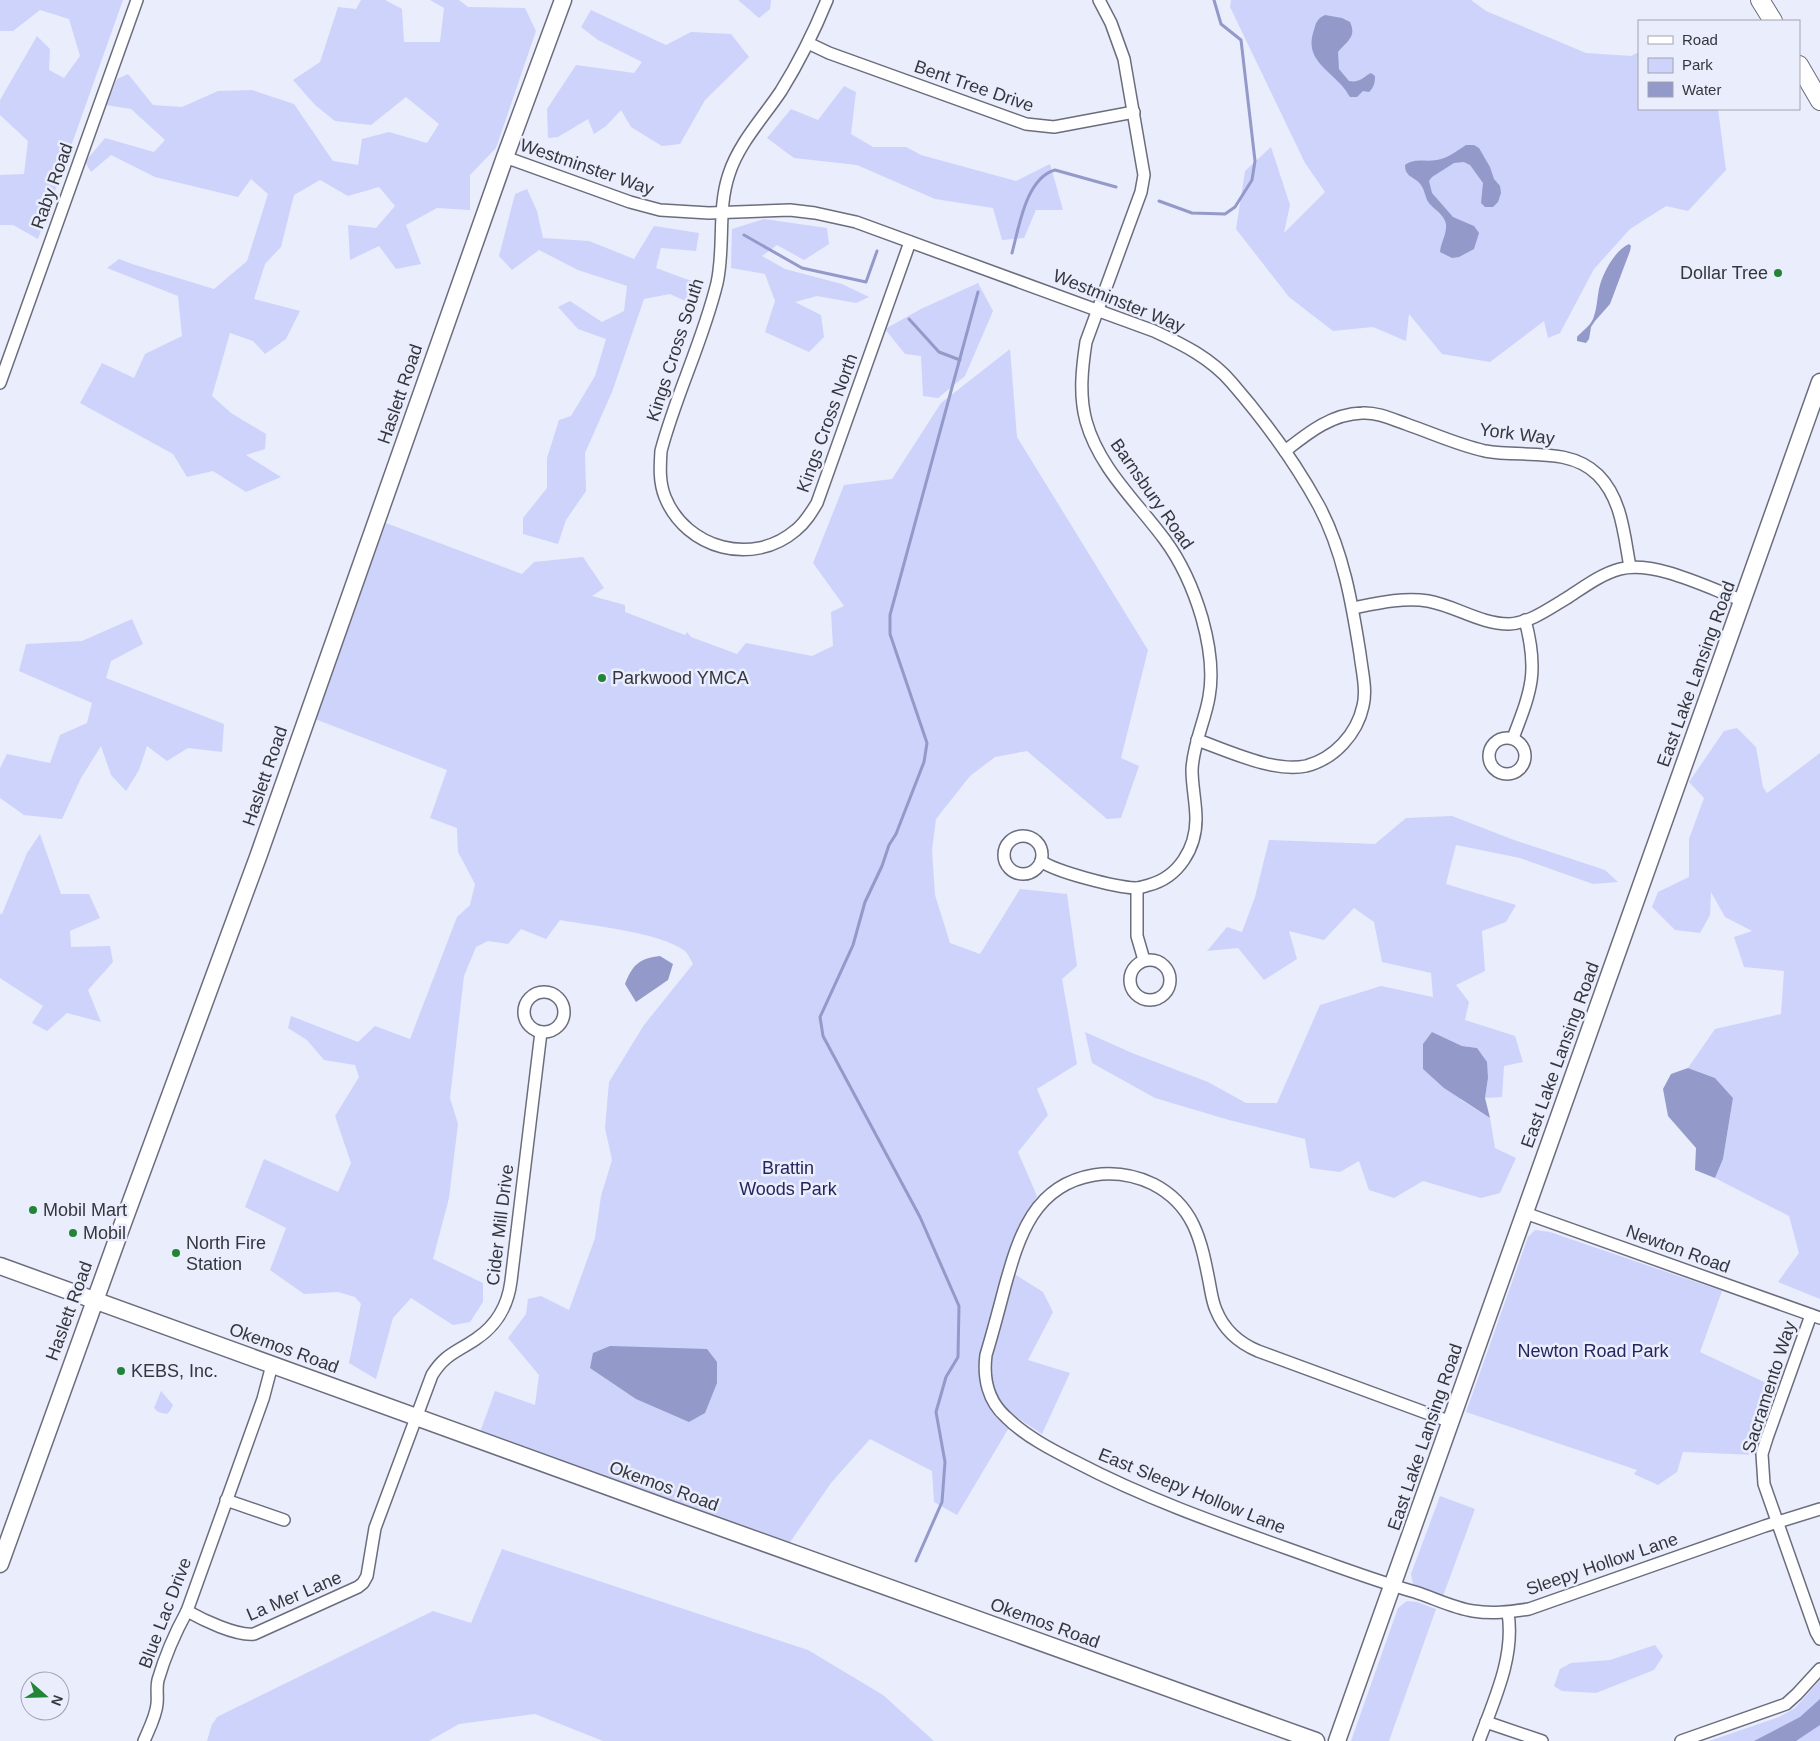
<svg xmlns="http://www.w3.org/2000/svg" width="1820" height="1741" font-family="Helvetica,sans-serif">
  <rect width="100%" height="100%" fill="#eaedfc"/>
  <g fill="#ced3fb">
    <polygon points="0,0 123,0 38,239 13,225 0,225 0,175 24,174 28,141 0,115 0,100 37,36 50,49 49,70 64,78 80,56 69,19 40,10 13,31 0,31"/>
    <polygon points="361,0 385,0 402,9 404,42 440,42 444,8 430,0 459,0 468,7 525,8 536,31 496,148 470,175 470,210 437,208 406,225 421,264 396,269 379,246 350,260 348,225 376,228 395,206 379,187 348,196 320,180 294,195 281,247 265,264 254,299 300,311 286,339 265,354 253,341 230,333 212,396 231,413 266,434 265,449 246,455 281,477 246,492 213,471 187,477 173,454 80,403 102,363 134,378 145,354 182,336 178,296 107,268 119,259 132,264 214,289 247,261 268,194 251,179 238,197 155,177 111,155 91,172 85,162 105,138 154,152 165,140 131,109 106,105 117,79 128,74 153,105 182,107 218,91 252,90 294,104 333,161 358,165 362,139 389,132 427,143 439,124 406,97 371,125 335,121 315,105 293,80 320,62 338,7 356,9"/>
    <polygon points="738,0 771,0 770,9 759,18"/>
    <polygon points="1231,0 1471,0 1486,11 1586,53 1631,56 1639,52 1639,109 1718,109 1726,170 1688,211 1666,206 1630,229 1594,269 1560,333 1548,338 1544,321 1490,362 1442,354 1409,314 1406,341 1373,327 1333,331 1289,297 1236,229 1245,171 1271,147 1290,205 1284,233 1325,192 1305,163 1230,7"/>
    <polygon points="591,10 666,45 691,32 731,34 749,57 705,100 680,144 662,146 631,127 621,110 606,126 594,134 588,119 558,137 548,138 547,109 576,65 634,73 642,62 598,40 581,27"/>
    <polygon points="844,86 856,92 851,134 873,147 906,147 921,155 1016,181 1050,164 1063,210 1036,210 1024,238 1002,240 993,208 935,199 857,165 794,158 767,138 791,109 818,120"/>
    <polygon points="527,189 537,211 543,238 589,241 634,259 654,226 699,233 696,251 661,248 656,268 697,283 694,305 670,294 644,299 612,392 585,453 586,491 566,520 558,544 523,534 523,518 547,488 547,458 559,420 571,416 595,376 606,339 578,329 558,307 570,301 602,322 624,311 627,286 578,270 539,250 512,270 499,256 515,194"/>
    <polygon points="764,219 827,228 829,244 804,260 777,245 762,256 785,269 842,284 869,297 856,303 817,296 795,302 821,315 824,337 809,352 765,332 775,301 765,274 731,268 732,229"/>
    <polygon points="978,283 993,311 965,376 938,398 923,396 921,356 905,354 885,329 921,309"/>
    <path d="M1010,349L1017,437L1148,650L1121,758L1139,766L1121,818L1107,819L1027,751L995,757L970,776L936,819L932,850L935,895L950,943L980,954L1020,889L1067,894L1077,966L1062,979L1077,1064L1037,1089L1048,1115L1018,1152L1037,1196L1017,1230L1005,1268L1043,1292L1053,1312L1028,1360L1070,1373L1042,1434L1018,1418L1007,1431L957,1515L934,1502L932,1471L870,1439L831,1483L788,1545L480,1432L495,1391L535,1405L539,1375L508,1338L526,1314L528,1299L541,1296L569,1310L595,1238L601,1196L612,1160L605,1128L609,1082L644,1025L693,964C691,960 688,954 685,951C659,932 593,926 560,920L546,939L521,929L508,944L488,941L476,947L464,976L450,1098L458,1124L449,1198L433,1259L483,1283V1302L470,1322L453,1325L411,1298L393,1318L376,1379L349,1363L361,1304L355,1297L338,1292L304,1294L270,1270L286,1228L245,1207L264,1159L338,1192L351,1163L335,1116L359,1077L355,1065L324,1060L307,1040L288,1028L291,1016L358,1042L375,1026L410,1039L457,917L470,905L475,884L458,852L457,828L430,818L447,770L315,719L386,523L522,574L534,562L583,557L604,588L592,596L625,605V612L685,635L687,632L691,637L737,654L746,643L812,656L833,646L831,612L844,606L813,563L844,485L892,479L941,403Z"/>
    <polygon points="132,619 143,644 111,661 106,678 224,724 222,752 188,748 167,761 147,746 139,770 126,791 111,775 101,746 81,778 62,819 24,815 0,798 0,768 7,754 50,763 60,735 87,723 92,703 19,671 26,644 82,641"/>
    <polygon points="1737,728 1756,747 1763,787 1767,793 1820,753 1820,1299 1778,1282 1799,1253 1789,1216 1715,1178 1723,1159 1733,1098 1715,1078 1688,1068 1715,1029 1781,1014 1784,971 1744,967 1734,937 1752,931 1725,917 1711,892 1710,915 1700,933 1675,930 1652,907 1658,892 1689,877 1689,839 1704,798 1689,782 1724,731"/>
    <polygon points="1452,816 1514,840 1605,870 1618,882 1593,884 1520,858 1456,845 1446,884 1516,905 1506,922 1482,931 1485,971 1456,985 1469,1002 1465,1020 1515,1036 1523,1062 1504,1066 1502,1097 1485,1098 1488,1078 1477,1048 1462,1046 1432,1032 1461,1100 1490,1118 1495,1148 1516,1158 1500,1193 1481,1198 1423,1181 1394,1198 1369,1190 1359,1161 1340,1172 1310,1168 1305,1139 1229,1120 1155,1098 1092,1063 1085,1032 1132,1053 1208,1082 1246,1103 1277,1103 1320,1005 1381,986 1433,997 1431,973 1382,962 1374,922 1354,908 1324,940 1289,931 1297,959 1264,980 1238,948 1207,951 1227,927 1242,932 1255,897 1269,840 1375,844 1406,818"/>
    <polygon points="40,834 61,894 89,894 100,918 70,931 71,947 110,946 113,962 88,990 101,1022 67,1013 47,1031 32,1023 43,1006 0,978 0,914 2,914 27,853"/>
    <polygon points="1535,1230 1550,1232 1722,1291 1700,1352 1777,1388 1755,1455 1683,1452 1677,1472 1658,1485 1634,1474 1637,1470 1466,1412 1528,1237"/>
    <polygon points="161,1391 173,1405 170,1411 167,1414 158,1412 154,1408"/>
    <polygon points="1440,1496 1475,1509 1443,1596 1413,1584 1411,1574"/>
    <polygon points="502,1549 808,1650 883,1695 934,1741 603,1741 535,1714 459,1724 429,1741 207,1741 212,1724 214,1722 217,1717 433,1611 471,1623"/>
    <polygon points="1407,1601 1417,1602 1436,1609 1389,1741 1351,1741 1398,1608"/>
    <polygon points="1655,1645 1663,1656 1654,1670 1596,1693 1562,1691 1554,1686 1560,1669 1571,1663 1610,1660"/>
    <polygon points="1820,1680 1820,1741 1709,1741 1779,1717 1795,1708"/>
  </g>
  <g fill="#9399c9">
    <path d="M1325,15L1342,18L1350,22C1357,37 1347,41 1338,52L1339,69L1349,81C1360,83 1363,77 1371,73L1375,76C1375,83 1374,87 1369,92L1363,91L1357,97H1350C1337,72 1302,63 1314,30C1316,22 1318,18 1325,15Z"/>
    <path d="M1466,145H1474L1479,148L1490,167L1494,179L1500,186L1501,193L1498,202L1493,207H1485L1481,203L1483,183L1470,165L1464,162L1454,163L1432,177L1429,181L1432,193L1453,217L1474,226L1479,233L1474,249L1459,257L1452,258L1440,252C1441,242 1447,234 1446,224C1444,213 1432,209 1427,200C1425,195 1424,189 1421,185C1415,176 1405,178 1405,165C1415,158 1425,162 1437,160C1448,158 1457,151 1466,145Z"/>
    <path d="M1629,244L1631,246L1630,251L1610,304L1595,321L1591,327L1589,339L1586,343L1577,341V337C1582,331 1590,326 1593,319C1597,309 1597,299 1599,289C1602,274 1615,250 1629,244Z"/>
    <path d="M660,956L673,964L668,980L636,1002L625,984C632,965 640,958 660,956Z"/>
    <polygon points="1432,1032 1462,1046 1477,1048 1487,1062 1488,1078 1485,1098 1490,1118 1444,1088 1423,1069 1423,1044"/>
    <polygon points="1688,1068 1715,1078 1733,1098 1723,1159 1715,1178 1695,1170 1696,1148 1668,1116 1663,1089 1671,1074"/>
    <polygon points="610,1346 707,1349 717,1362 717,1383 705,1413 689,1422 636,1399 590,1368 593,1353"/>
    <polygon points="1820,1699 1820,1725 1796,1741 1754,1741 1800,1717"/>
  </g>
  <g fill="none" stroke-linecap="round" stroke-linejoin="round">
    <g stroke="#9399c9" stroke-width="3">
      <polyline points="1159,201 1192,213 1225,214 1235,207 1252,180 1255,161 1241,40 1221,24 1214,0"/>
      <polyline points="744,235 802,268 866,282 877,251"/>
      <path d="M1012,253C1019,227 1026,178 1055,170L1116,187"/>
      <polyline points="909,319 939,352 960,360"/>
      <polyline points="916,1561 942,1502 945,1462 936,1412 946,1377 958,1357 959,1306 920,1217 823,1036 820,1017 853,945 865,902 882,866 889,845 896,834 924,762 927,743 890,634 890,615 978,292"/>
    </g>
    <g stroke="#6b6d7d" stroke-width="14">
      <g id="street">
        <path d="M827,0C814,32 799,62 781,91C763,118 739,143 729,174C717,209 725,247 717,283C703,341 676,394 661,451C660,467 659,482 665,497C686,549 753,567 796,530C805,523 811,513 817,503L910,242"/>
        <polyline points="808,43 829,53 1026,124 1054,127 1134,112"/>
        <path d="M505,157L630,202L660,210L709,213L790,210L815,213L856,222L1154,331C1182,344 1211,358 1232,383C1264,420 1295,462 1319,506C1343,551 1352,603 1360,654C1362,671 1367,690 1363,706C1357,734 1334,759 1306,766C1273,773 1227,750 1197,740"/>
        <polyline points="0,383 137,0"/>
        <path d="M1285,451C1308,433 1331,414 1362,413C1377,412 1392,419 1406,424C1432,433 1458,445 1485,451C1522,458 1569,446 1598,475C1622,499 1624,535 1630,567"/>
        <path d="M1353,608C1378,603 1404,597 1428,601C1456,606 1480,624 1509,624C1530,623 1550,608 1567,598C1584,587 1601,574 1620,569C1656,560 1710,589 1744,601"/>
        <circle cx="1507" cy="756" r="18"/>
        <path d="M1513,738C1531,691 1539,672 1525,620"/>
        <circle cx="1023" cy="855" r="19"/>
        <path d="M1041,861C1056,872 1115,887 1135,888C1140,888 1145,886 1149,885C1179,877 1196,848 1196,819C1196,803 1192,786 1192,770C1193,744 1205,721 1209,697C1214,670 1209,643 1202,618C1194,591 1182,563 1165,540C1137,502 1099,468 1086,421C1079,395 1082,368 1086,342L1141,192L1144,175L1124,59L1111,23L1099,0"/>
        <polyline points="1137,888 1137,936 1144,960"/>
        <circle cx="1150" cy="980" r="20"/>
        <circle cx="544" cy="1012" r="20"/>
        <polyline points="1525,1213 1820,1318"/>
        <polyline points="1811,1315 1767,1438 1762,1454 1764,1484 1816,1632 1820,1639"/>
        <path d="M1451,1422L1258,1351C1239,1343 1224,1330 1216,1310C1212,1301 1211,1291 1209,1281C1201,1240 1194,1205 1153,1184C1134,1175 1114,1172 1094,1175C1034,1185 1019,1236 1005,1286C999,1309 993,1332 986,1355C983,1378 988,1401 1006,1417C1025,1436 1052,1450 1076,1462C1154,1503 1239,1531 1322,1561C1353,1572 1383,1583 1415,1592C1434,1598 1453,1608 1473,1611C1492,1614 1509,1612 1529,1609L1765,1526L1820,1509"/>
        <polyline points="226,1500 284,1520"/>
        <path d="M187,1611C203,1620 236,1636 254,1634L358,1587L363,1583L367,1576L375,1528L432,1375C445,1354 457,1352 476,1339C497,1325 508,1305 511,1281L541,1032"/>
        <polyline points="1486,1722 1542,1741"/>
        <path d="M144,1741C149,1729 156,1716 157,1704C158,1695 156,1688 158,1680C165,1656 175,1633 187,1611L263,1399L272,1365"/>
        <path d="M1479,1741C1494,1700 1515,1657 1508,1613"/>
        <polyline points="1681,1741 1786,1704 1797,1694 1820,1669"/>
      </g>
    </g>
    <g stroke="#6b6d7d" stroke-width="19">
      <g id="secondary">
        <polyline points="0,1266 667,1508 1316,1741"/>
        <polyline points="0,1564 123,1223 258,857 505,157 563,0"/>
        <polyline points="1337,1741 1820,382"/>
      </g>
    </g>
    <g stroke="#6b6d7d" stroke-width="20">
      <g id="primary">
        <polyline points="1760,0 1773,21"/>
        <polyline points="1799,65 1820,101"/>
      </g>
    </g>
    <use href="#street" stroke="#fff" stroke-width="11"/>
    <use href="#secondary" stroke="#fff" stroke-width="16"/>
    <use href="#primary" stroke="#fff" stroke-width="18"/>
  </g>
  <g fill="#238437" stroke="#eaedfc" stroke-width="2">
    <circle cx="1778" cy="273" r="5"/>
    <circle cx="602" cy="678" r="5"/>
    <circle cx="33" cy="1210" r="5"/>
    <circle cx="73" cy="1233" r="5"/>
    <circle cx="176" cy="1253" r="5"/>
    <circle cx="121" cy="1371" r="5"/>
  </g>
  <g text-anchor="middle" stroke-width="5" stroke-linejoin="round" paint-order="stroke">
    <g font-size="18" fill="#35363e" stroke="#eaedfc">
      <text transform="translate(974 86) rotate(19)" y="6">Bent Tree Drive</text>
      <text transform="translate(587 167) rotate(19)" y="6">Westminster Way</text>
      <text transform="translate(52 186) rotate(-70)" y="6">Raby Road</text>
      <text transform="translate(1119 301) rotate(22)" y="6">Westminster Way</text>
      <text transform="translate(675 350) rotate(-72)" y="6">Kings Cross South</text>
      <text transform="translate(400 394) rotate(-71)" y="6">Haslett Road</text>
      <text transform="translate(827 423) rotate(-70)" y="6">Kings Cross North</text>
      <text transform="translate(1517 434) rotate(7)" y="6">York Way</text>
      <text transform="translate(1152 494) rotate(55)" y="6">Barnsbury Road</text>
      <text transform="translate(1696 674) rotate(-70)" y="6">East Lake Lansing Road</text>
      <text transform="translate(265 776) rotate(-71)" y="6">Haslett Road</text>
      <text transform="translate(1560 1055) rotate(-70)" y="6">East Lake Lansing Road</text>
      <text transform="translate(500 1225) rotate(-83)" y="6">Cider Mill Drive</text>
      <text transform="translate(1678 1249) rotate(20)" y="6">Newton Road</text>
      <text transform="translate(69 1311) rotate(-70)" y="6">Haslett Road</text>
      <text transform="translate(284 1348) rotate(20)" y="6">Okemos Road</text>
      <text transform="translate(1769 1387) rotate(-72)" y="6">Sacramento Way</text>
      <text transform="translate(1425 1437) rotate(-71)" y="6">East Lake Lansing Road</text>
      <text transform="translate(664 1486) rotate(20)" y="6">Okemos Road</text>
      <text transform="translate(1192 1491) rotate(22)" y="6">East Sleepy Hollow Lane</text>
      <text transform="translate(1602 1564) rotate(-19)" y="6">Sleepy Hollow Lane</text>
      <text transform="translate(294 1596) rotate(-23)" y="6">La Mer Lane</text>
      <text transform="translate(165 1613) rotate(-69)" y="6">Blue Lac Drive</text>
      <text transform="translate(1045 1623) rotate(20)" y="6">Okemos Road</text>
    </g>
    <g font-size="18" fill="#35363e" stroke="#eaedfc" text-anchor="start">
      <text x="1768" y="279" text-anchor="end">Dollar Tree</text>
      <text x="612" y="684">Parkwood YMCA</text>
      <text x="43" y="1216">Mobil Mart</text>
      <text x="83" y="1239">Mobil</text>
      <text x="186" y="1249">North Fire<tspan x="186" dy="21">Station</tspan></text>
      <text x="131" y="1377">KEBS, Inc.</text>
    </g>
    <g font-size="18" fill="#26255f" stroke="#eaedfc">
      <text x="788" y="1174">Brattin<tspan x="788" dy="21">Woods Park</tspan></text>
      <text x="1593" y="1357">Newton Road Park</text>
    </g>
  </g>
  <rect x="1638" y="20" width="162" height="90" fill="#eaedfc" stroke="#a2a4b0"/>
  <rect x="1648" y="36" width="25" height="8" fill="#ffffff" stroke="#a2a4b0"/>
  <text x="1682" y="45" font-size="15" fill="#35363e">Road</text>
  <rect x="1648" y="58" width="25" height="15" fill="#ced3fb" stroke="#a2a4b0"/>
  <text x="1682" y="70" font-size="15" fill="#35363e">Park</text>
  <rect x="1648" y="82" width="25" height="15" fill="#9399c9" stroke="#a2a4b0"/>
  <text x="1682" y="95" font-size="15" fill="#35363e">Water</text>
  <g transform="translate(45 1696) rotate(110)"><circle r="24" fill="#eaedfc" stroke="#a2a4b0"/>
  <path d="M0-4L9 19L0 12L-9 19Z" fill="#238437"/>
  <text y="-8" font-size="14" font-weight="bold" text-anchor="middle" fill="#35363e">N</text>
  </g>
</svg>
